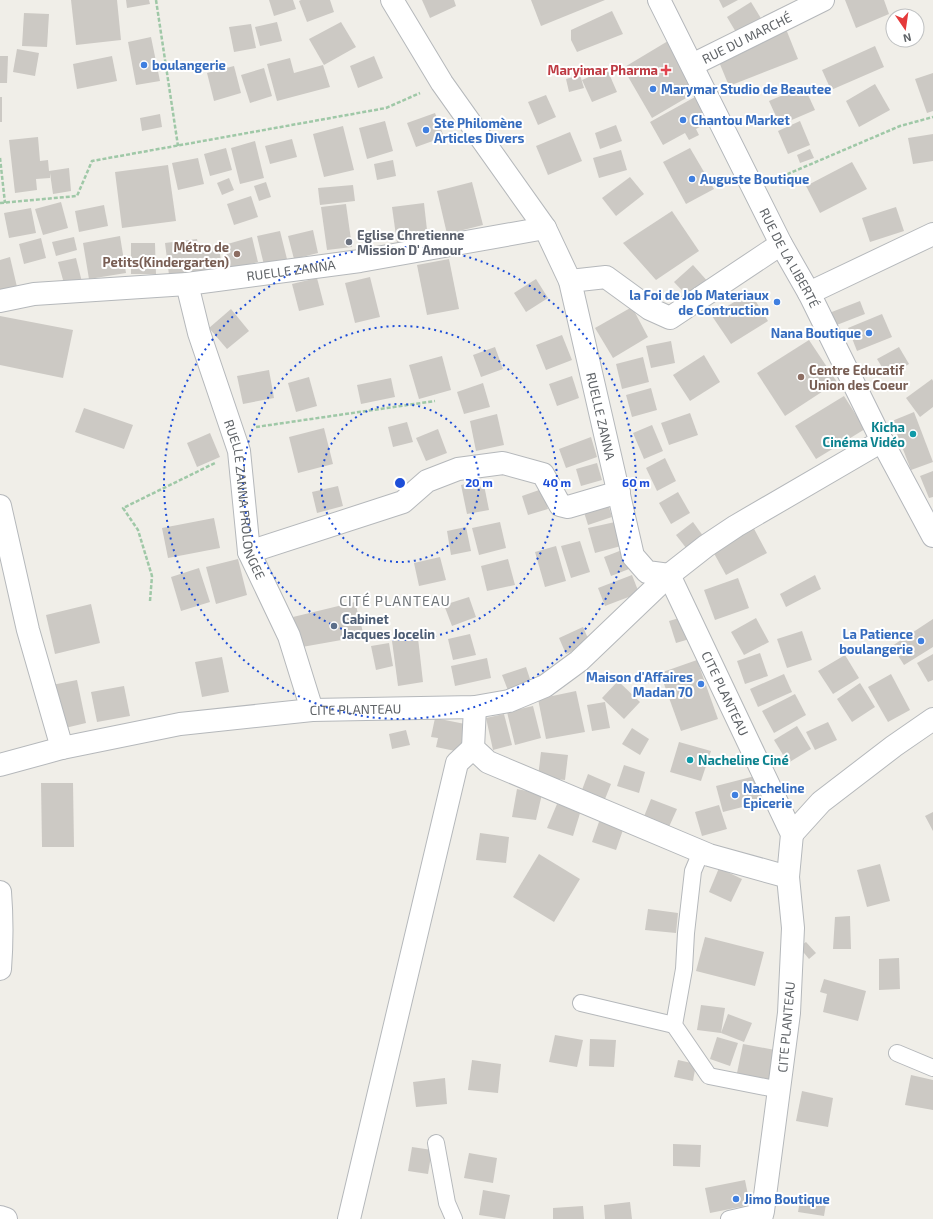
<svg xmlns="http://www.w3.org/2000/svg" width="933" height="1219" font-family="'Exo 2',sans-serif">
  <rect width="100%" height="100%" fill="#f0eee8"/>
  <g fill="#ccc9c4">
    <polygon points="71,0 117,0 121,40 76,45"/>
    <polygon points="126,0 149,0 150,4 127,8"/>
    <polygon points="269,0 293,0 296,9 274,16"/>
    <polygon points="301,0 330,0 334,12 307,22 299,1"/>
    <polygon points="422,0 454,0 456,6 430,18"/>
    <polygon points="531,0 605,0 541,26"/>
    <polygon points="719,0 738,0 723,8"/>
    <polygon points="845,0 884,0 889,14 856,28"/>
    <polygon points="751,2 762,20 737,34 727,17"/>
    <polygon points="612,11 623,34 577,52 571,40 571,30"/>
    <polygon points="24,13 49,14 47,47 22,46"/>
    <polygon points="277,22 282,41 260,46 255,27"/>
    <polygon points="341,22 356,47 324,65 309,39"/>
    <polygon points="251,24 256,48 234,52 229,27"/>
    <polygon points="786,29 798,59 729,86 717,57"/>
    <polygon points="151,37 160,81 136,85 128,42"/>
    <polygon points="668,41 698,91 652,118 623,68"/>
    <polygon points="875,46 884,67 831,90 822,70"/>
    <polygon points="17,49 39,53 35,76 13,72"/>
    <polygon points="0,56 8,56 7,83 0,83"/>
    <polygon points="112,56 117,81 77,89 73,64"/>
    <polygon points="374,56 383,78 358,88 350,66"/>
    <polygon points="290,58 294,73 323,65 330,87 277,101 267,64"/>
    <polygon points="234,66 241,93 214,101 207,73"/>
    <polygon points="264,68 272,96 250,103 241,75"/>
    <polygon points="607,69 617,92 592,102 582,80"/>
    <polygon points="933,73 933,111 927,113 915,79"/>
    <polygon points="580,75 584,88 569,92 566,79"/>
    <polygon points="875,84 890,110 859,127 846,101"/>
    <polygon points="804,86 815,110 780,125 769,101"/>
    <polygon points="546,95 556,117 538,125 528,102"/>
    <rect x="0" y="97" width="2" height="25"/>
    <polygon points="695,97 709,122 696,129 699,135 689,140 685,133 663,145 650,122"/>
    <polygon points="435,113 444,137 416,147 407,123"/>
    <polygon points="160,114 162,127 142,131 140,118"/>
    <polygon points="385,121 393,151 367,159 359,128"/>
    <polygon points="800,121 810,145 788,154 778,131"/>
    <polygon points="616,125 622,141 600,149 595,133"/>
    <polygon points="343,126 354,170 324,177 313,134"/>
    <polygon points="570,132 582,161 548,175 536,146"/>
    <polygon points="933,134 933,161 913,164 908,138"/>
    <polygon points="38,137 40,161 48,160 49,171 69,168 71,191 53,194 50,173 50,178 36,179 37,190 15,193 9,140"/>
    <polygon points="292,139 297,157 270,164 265,146"/>
    <polygon points="255,141 264,178 240,184 231,148"/>
    <polygon points="226,148 232,170 210,176 204,154"/>
    <polygon points="690,148 714,189 686,204 663,162"/>
    <polygon points="810,149 814,158 800,163 797,155"/>
    <polygon points="621,150 627,170 599,178 593,158"/>
    <polygon points="198,158 204,184 178,190 172,163"/>
    <polygon points="393,160 396,176 377,180 374,164"/>
    <polygon points="852,162 867,189 820,213 806,186"/>
    <polygon points="168,165 176,221 122,228 115,172"/>
    <polygon points="630,177 644,194 616,216 602,198"/>
    <polygon points="229,178 234,190 222,195 217,183"/>
    <polygon points="266,182 271,197 259,201 254,186"/>
    <polygon points="472,182 483,225 447,234 437,191"/>
    <polygon points="353,185 355,201 320,205 318,188"/>
    <polygon points="251,196 258,217 234,225 227,204"/>
    <polygon points="61,202 68,228 43,235 35,209"/>
    <polygon points="424,203 428,239 397,243 392,207"/>
    <polygon points="346,204 352,247 327,250 321,207"/>
    <polygon points="104,205 108,226 79,232 75,211"/>
    <polygon points="896,207 904,231 870,242 862,218"/>
    <polygon points="31,208 36,233 9,238 4,213"/>
    <polygon points="672,211 699,251 656,280 623,243"/>
    <polygon points="313,230 318,253 294,259 288,236"/>
    <polygon points="280,231 287,259 264,265 257,236"/>
    <polygon points="120,236 126,273 89,279 83,243"/>
    <polygon points="74,237 77,250 56,256 52,242"/>
    <polygon points="252,237 258,262 231,269 224,245"/>
    <polygon points="41,238 46,258 24,264 19,244"/>
    <polygon points="197,239 199,249 219,246 222,269 169,275 165,243"/>
    <polygon points="131,243 155,243 156,274 131,274"/>
    <polygon points="10,257 17,287 0,291 0,260"/>
    <polygon points="76,258 82,282 65,287 58,262"/>
    <polygon points="449,259 459,309 427,315 417,265"/>
    <polygon points="693,265 710,284 691,300 674,282"/>
    <polygon points="370,277 380,317 355,323 345,283"/>
    <polygon points="317,278 324,305 299,311 292,284"/>
    <polygon points="536,279 548,298 526,312 514,293"/>
    <polygon points="750,292 768,321 731,344 712,316"/>
    <polygon points="860,301 865,314 829,328 824,315"/>
    <polygon points="632,307 648,337 613,358 595,328"/>
    <polygon points="231,309 249,331 227,349 209,328"/>
    <polygon points="882,314 892,337 857,351 848,328"/>
    <polygon points="0,316 73,330 63,378 0,365"/>
    <polygon points="562,335 572,360 546,370 536,345"/>
    <polygon points="809,340 837,382 785,416 757,373"/>
    <polygon points="671,341 675,363 651,368 646,346"/>
    <polygon points="495,347 503,369 481,377 473,355"/>
    <polygon points="899,347 909,364 888,377 877,359"/>
    <polygon points="704,355 720,382 690,401 673,375"/>
    <polygon points="442,356 451,390 419,399 409,365"/>
    <polygon points="643,357 649,382 622,389 616,364"/>
    <polygon points="269,370 274,398 243,404 237,376"/>
    <polygon points="572,376 579,398 557,406 549,384"/>
    <polygon points="309,377 317,406 296,412 288,383"/>
    <polygon points="391,378 395,397 361,404 357,385"/>
    <polygon points="932,379 933,381 933,407 920,417 906,398"/>
    <polygon points="483,383 490,407 464,414 457,392"/>
    <polygon points="651,388 657,410 632,417 626,395"/>
    <polygon points="844,396 865,429 816,459 795,426"/>
    <polygon points="84,408 133,425 124,449 75,432"/>
    <polygon points="914,412 933,462 911,470 892,421"/>
    <polygon points="690,413 698,435 669,445 661,423"/>
    <polygon points="497,414 504,445 476,451 470,421"/>
    <polygon points="407,422 413,442 393,447 388,427"/>
    <polygon points="652,425 663,451 644,459 633,433"/>
    <polygon points="324,428 333,464 298,473 289,437"/>
    <polygon points="438,429 447,453 426,461 416,438"/>
    <polygon points="210,433 220,457 197,467 187,443"/>
    <polygon points="591,437 597,457 566,468 559,449"/>
    <polygon points="665,458 676,481 657,491 646,468"/>
    <polygon points="597,463 602,480 581,486 576,469"/>
    <polygon points="933,471 933,497 929,498 920,476"/>
    <polygon points="483,480 489,510 467,514 461,485"/>
    <polygon points="338,486 343,506 317,513 312,492"/>
    <polygon points="542,489 548,509 528,515 522,496"/>
    <polygon points="678,492 690,513 671,524 659,503"/>
    <polygon points="606,497 612,517 588,525 582,506"/>
    <polygon points="214,518 220,548 168,558 162,528"/>
    <polygon points="500,522 506,548 479,555 472,528"/>
    <polygon points="615,522 621,546 595,553 588,528"/>
    <polygon points="693,522 706,540 690,553 676,535"/>
    <polygon points="752,525 767,553 726,575 711,548"/>
    <polygon points="466,527 471,551 451,555 447,531"/>
    <polygon points="580,541 590,572 571,578 561,546"/>
    <polygon points="556,546 566,581 545,587 535,552"/>
    <polygon points="622,550 629,569 611,576 604,557"/>
    <polygon points="440,557 446,580 419,586 414,563"/>
    <polygon points="238,559 247,595 216,604 206,567"/>
    <polygon points="508,559 515,585 487,591 481,566"/>
    <polygon points="199,568 210,602 181,611 171,577"/>
    <polygon points="632,575 639,593 605,606 598,588"/>
    <polygon points="815,575 821,589 786,607 780,594"/>
    <polygon points="738,578 749,608 715,620 704,590"/>
    <polygon points="469,597 476,617 452,626 444,605"/>
    <polygon points="355,602 364,636 302,647 293,617"/>
    <polygon points="91,604 100,643 55,654 46,615"/>
    <polygon points="686,616 693,638 676,643 669,621"/>
    <polygon points="756,618 769,642 744,655 731,632"/>
    <polygon points="933,619 933,647 904,665 892,646"/>
    <polygon points="583,627 590,643 566,654 559,638"/>
    <polygon points="802,631 812,660 787,668 777,639"/>
    <polygon points="470,634 476,655 453,660 448,639"/>
    <polygon points="418,638 423,682 398,686 392,641"/>
    <polygon points="389,643 393,666 376,670 371,646"/>
    <polygon points="760,653 768,676 745,684 737,661"/>
    <polygon points="933,654 933,680 928,682 917,663"/>
    <polygon points="845,655 859,678 833,694 818,671"/>
    <polygon points="222,657 229,692 202,697 195,662"/>
    <polygon points="487,658 491,678 455,686 451,666"/>
    <polygon points="697,660 718,719 681,731 660,673"/>
    <polygon points="526,667 532,685 509,693 502,675"/>
    <polygon points="784,674 792,692 758,707 750,689"/>
    <polygon points="891,674 910,710 888,722 868,687"/>
    <polygon points="77,680 86,723 61,729 52,685"/>
    <polygon points="618,681 640,702 624,719 602,698"/>
    <polygon points="860,683 875,707 852,722 837,699"/>
    <polygon points="124,686 130,716 97,722 91,692"/>
    <polygon points="576,691 585,732 546,739 538,699"/>
    <polygon points="795,694 806,715 774,733 762,711"/>
    <polygon points="605,702 610,728 592,731 587,705"/>
    <polygon points="533,706 541,738 515,745 507,712"/>
    <polygon points="504,714 512,745 493,750 486,718"/>
    <polygon points="435,718 465,724 460,752 436,747 438,738 431,737"/>
    <polygon points="828,722 837,740 815,750 806,732"/>
    <polygon points="797,726 811,749 788,763 774,740"/>
    <polygon points="632,728 649,739 640,755 622,744"/>
    <polygon points="406,730 410,745 392,749 389,734"/>
    <polygon points="679,742 711,751 701,781 670,772"/>
    <polygon points="541,752 568,755 565,780 538,777"/>
    <polygon points="624,765 645,772 639,793 617,786"/>
    <polygon points="588,774 611,784 603,804 580,795"/>
    <polygon points="755,776 762,802 723,812 716,786"/>
    <polygon points="41,783 73,783 74,847 42,847"/>
    <polygon points="517,789 542,794 536,820 512,817"/>
    <polygon points="651,799 677,809 668,829 643,819"/>
    <polygon points="557,804 581,810 573,836 547,828"/>
    <polygon points="719,805 727,829 702,836 695,812"/>
    <polygon points="933,812 933,831 925,816"/>
    <polygon points="601,816 625,824 616,850 592,842"/>
    <polygon points="480,833 509,837 506,863 476,860"/>
    <polygon points="539,854 580,879 554,922 513,897"/>
    <polygon points="880,864 890,901 867,907 857,870"/>
    <polygon points="719,868 742,879 731,902 709,892"/>
    <polygon points="648,909 678,913 676,933 645,930"/>
    <polygon points="850,916 851,949 833,949 835,917"/>
    <polygon points="705,937 764,952 755,986 696,971"/>
    <polygon points="806,942 816,953 809,959 799,947"/>
    <polygon points="899,958 900,989 879,990 879,959"/>
    <polygon points="824,979 866,991 858,1021 823,1012 827,994 820,992"/>
    <polygon points="701,1005 725,1008 721,1033 728,1014 752,1023 744,1042 721,1033 697,1030"/>
    <polygon points="555,1035 583,1040 577,1067 549,1062"/>
    <polygon points="717,1037 738,1043 730,1066 710,1059"/>
    <polygon points="590,1039 616,1040 614,1067 589,1066"/>
    <polygon points="743,1044 775,1050 769,1080 737,1073"/>
    <polygon points="472,1060 501,1064 498,1093 468,1090"/>
    <polygon points="678,1060 696,1064 693,1081 674,1077"/>
    <polygon points="911,1075 933,1080 933,1110 905,1105"/>
    <polygon points="445,1078 447,1104 416,1107 413,1082"/>
    <polygon points="802,1091 833,1098 828,1127 796,1121"/>
    <polygon points="673,1144 701,1145 700,1167 673,1166"/>
    <polygon points="412,1147 432,1150 428,1174 408,1171"/>
    <polygon points="469,1153 497,1158 493,1183 464,1178"/>
    <polygon points="745,1180 750,1205 710,1213 705,1188"/>
    <polygon points="483,1190 510,1195 505,1219 479,1215"/>
    <polygon points="801,1195 827,1198 824,1216 798,1212"/>
    <polygon points="630,1202 632,1219 605,1219 604,1205"/>
    <polygon points="583,1206 584,1219 553,1219 553,1208"/>
  </g>
  <g fill="none" stroke-linecap="round" stroke-linejoin="round">
    <g stroke="#b5b8bb" stroke-width="18">
      <g id="lane">
        <polyline points="701,852 693,871 686,933 684,969 674,1025 709,1076 780,1090"/>
        <polyline points="581,1003 674,1025"/>
        <polyline points="897,1053 933,1068"/>
        <polyline points="436,1143 447,1203 454,1219"/>
        <polyline points="729,1219 763,1211"/>
      </g>
    </g>
    <g stroke="#b5b8bb" stroke-width="24">
      <g id="street">
        <path id="s1" d="M392,0L442,83L545,228L570,281L633,556L647,572L669,575L792,834L788,877L793,928L789,1013L763,1211L761,1219"/>
        <path id="s2" d="M692,65L823,0"/>
        <polyline points="570,281 606,277 650,309 670,318 781,244"/>
        <path id="s3" d="M187,284L199,333L239,451L249,552L289,636L312,710"/>
        <polyline points="809,293 933,234"/>
        <path id="s4" d="M0,301L34,294L187,284L360,261L545,228"/>
        <polyline points="0,506 28,630 62,748"/>
        <polyline points="249,552 403,502 427,481 458,469 503,463 543,474 560,505 568,507 619,492"/>
        <polyline points="475,707 473,748 488,762 709,855 788,877"/>
        <path id="s5" d="M0,765L62,748L180,724L312,710L475,707L509,701L545,686L579,661L669,575L706,546L736,526L882,441"/>
        <polyline points="792,834 821,802 894,746 933,719"/>
        <path d="M0,892C2,917 2,943 0,969"/>
        <polyline points="349,1219 457,763 473,748"/>
      </g>
    </g>
    <g stroke="#b4b7bb" stroke-width="24">
      <g id="secondary">
        <path id="s6" d="M659,0L781,244L809,293L882,441L933,536"/>
        <polyline points="0,1217 6,1219"/>
      </g>
    </g>
    <g stroke="#9fc8a7" stroke-width="2.5" stroke-dasharray="4 2" stroke-linecap="butt">
      <polyline points="156,0 178,146"/>
      <polyline points="0,158 5,203"/>
      <polyline points="776,179 900,126 933,117"/>
      <polyline points="0,203 77,196 92,161 386,108 420,93"/>
      <polyline points="256,427 435,401"/>
      <polyline points="150,601 152,576 138,530 123,508 215,463"/>
    </g>
    <use href="#lane" stroke="#fff" stroke-width="16"/>
    <use href="#street" stroke="#fff" stroke-width="22"/>
    <use href="#secondary" stroke="#fff" stroke-width="22"/>
  </g>
  <g fill="none" stroke="#1d4ed8" stroke-width="2" stroke-dasharray="2 4">
    <circle cx="400" cy="483" r="79"/>
    <circle cx="400" cy="483" r="157"/>
    <circle cx="400" cy="483" r="236"/>
  </g>
  <g fill="#3f7fe0" stroke="#fff" stroke-width="1.5">
    <circle cx="144" cy="65" r="4"/>
    <circle cx="653" cy="89" r="4"/>
    <circle cx="683" cy="120" r="4"/>
    <circle cx="426" cy="130" r="4"/>
    <circle cx="692" cy="179" r="4"/>
    <circle cx="777" cy="302" r="4"/>
    <circle cx="869" cy="333" r="4"/>
    <circle cx="921" cy="641" r="4"/>
    <circle cx="701" cy="684" r="4"/>
    <circle cx="735" cy="795" r="4"/>
    <circle cx="736" cy="1199" r="4"/>
  </g>
  <path fill="#e0444e" stroke="#fff" stroke-width="1.5" d="M664 64h4v4h4v4h-4v4h-4v-4h-4v-4h4z"/>
  <circle fill="#6b7280" stroke="#fff" stroke-width="1.5" cx="349" cy="242" r="4"/>
  <g fill="#8d6e63" stroke="#fff" stroke-width="1.5">
    <circle cx="237" cy="254" r="4"/>
    <circle cx="801" cy="377" r="4"/>
  </g>
  <g fill="#0f9aa8" stroke="#fff" stroke-width="1.5">
    <circle cx="913" cy="434" r="4"/>
    <circle cx="690" cy="760" r="4"/>
  </g>
  <circle fill="#5c6f8a" stroke="#fff" stroke-width="1.5" cx="334" cy="626" r="4"/>
  <g text-anchor="middle" stroke-width="4" stroke-linejoin="round" paint-order="stroke">
    <g font-size="13" fill="#5f6367" stroke="#fff">
      <text dy="5" stroke="none"><textPath href="#s2" startOffset="61">RUE DU MARCHÉ</textPath></text>
      <text dy="5" stroke="none"><textPath href="#s6" startOffset="289">RUE DE LA LIBERTÉ</textPath></text>
      <text dy="5" stroke="none"><textPath href="#s4" startOffset="293">RUELLE ZANNA</textPath></text>
      <text dy="5" stroke="none"><textPath href="#s1" startOffset="472">RUELLE ZANNA</textPath></text>
      <text dy="5" stroke="none"><textPath href="#s3" startOffset="224">RUELLE ZANNA PROLONGEE</textPath></text>
      <text dy="5" stroke="none"><textPath href="#s1" startOffset="790">CITE PLANTEAU</textPath></text>
      <text dy="5" stroke="none"><textPath href="#s5" startOffset="361">CITE PLANTEAU</textPath></text>
      <text transform="translate(786 1027) rotate(-85)" y="5">CITE PLANTEAU</text>
    </g>
    <g font-size="13" font-weight="bold" fill="#366cbe" stroke="#fff" text-anchor="start">
      <text x="152" y="70">boulangerie</text>
      <text x="661" y="94">Marymar Studio de Beautee</text>
      <text x="691" y="125">Chantou Market</text>
      <text x="434" y="128">Ste Philomène<tspan x="434" dy="15">Articles Divers</tspan></text>
      <text x="700" y="184">Auguste Boutique</text>
      <text x="769" y="300" text-anchor="end">la Foi de Job Materiaux<tspan x="769" dy="15">de Contruction</tspan></text>
      <text x="861" y="338" text-anchor="end">Nana Boutique</text>
      <text x="913" y="639" text-anchor="end">La Patience<tspan x="913" dy="15">boulangerie</tspan></text>
      <text x="693" y="682" text-anchor="end">Maison d'Affaires<tspan x="693" dy="15">Madan 70</tspan></text>
      <text x="743" y="793">Nacheline<tspan x="743" dy="15">Epicerie</tspan></text>
      <text x="744" y="1204">Jimo Boutique</text>
    </g>
    <g font-size="13" font-weight="bold" fill="#be3a42" stroke="#fff" text-anchor="end">
      <text x="658" y="75">Maryimar Pharma</text>
    </g>
    <g font-size="13" font-weight="bold" fill="#5b616d" stroke="#fff" text-anchor="start">
      <text x="357" y="240">Eglise Chretienne<tspan x="357" dy="15">Mission D' Amour</tspan></text>
    </g>
    <g font-size="13" font-weight="bold" fill="#785e54" stroke="#fff" text-anchor="end">
      <text x="229" y="252">Métro de<tspan x="229" dy="15">Petits(Kindergarten)</tspan></text>
      <text x="809" y="375" text-anchor="start">Centre Educatif<tspan x="809" dy="15">Union des Coeur</tspan></text>
    </g>
    <g font-size="13" font-weight="bold" fill="#0d838f" stroke="#fff" text-anchor="end">
      <text x="905" y="432">Kicha<tspan x="905" dy="15">Cinéma Vidéo</tspan></text>
      <text x="698" y="765" text-anchor="start">Nacheline Ciné</text>
    </g>
    <g font-size="13" font-weight="bold" fill="#4e5e75" stroke="#fff" text-anchor="start">
      <text x="342" y="624">Cabinet<tspan x="342" dy="15">Jacques Jocelin</tspan></text>
    </g>
    <g font-size="14" letter-spacing="1" fill="#707579" stroke="#fff">
      <text x="395" y="606">CITÉ PLANTEAU</text>
    </g>
  </g>
  <circle cx="400" cy="483" r="6" fill="#1d4ed8" stroke="#fff" stroke-width="2"/>
  <g font-size="12" text-anchor="middle" font-weight="bold" fill="#1d4ed8" stroke="#fff" stroke-width="4" stroke-linejoin="round" paint-order="stroke">
    <text x="479" y="487">20 m</text>
    <text x="557" y="487">40 m</text>
    <text x="636" y="487">60 m</text>
  </g>
  <g transform="translate(905 28) rotate(167)"><circle r="19" fill="#ffffff" stroke="#bfc1c2"/>
  <path d="M0-3L7 15L0 10L-7 15Z" fill="#e5393a"/>
  <text y="-6" font-size="11" font-weight="bold" text-anchor="middle" fill="#5f6367">N</text>
  </g>
</svg>
